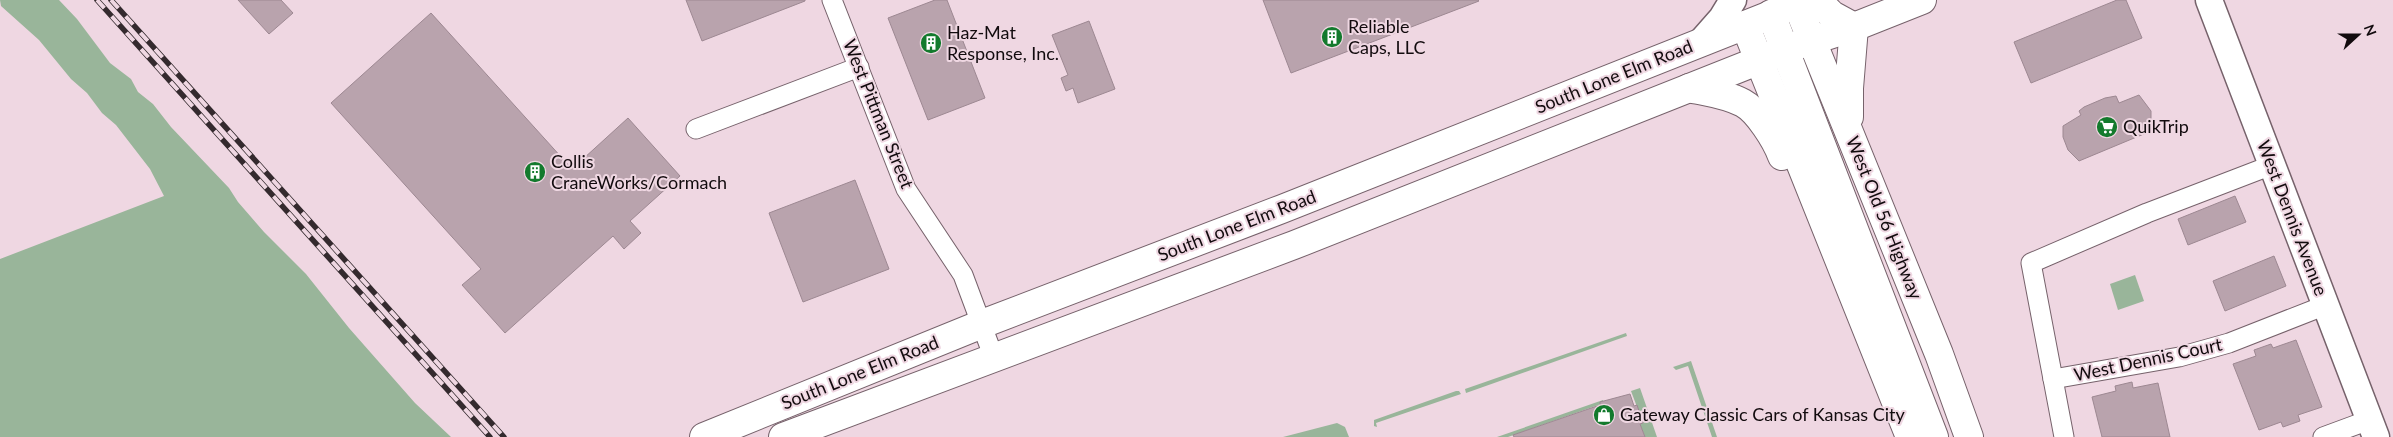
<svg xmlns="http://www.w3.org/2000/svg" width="2393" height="437" font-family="Lato,sans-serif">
  <rect width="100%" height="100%" fill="#efd7e2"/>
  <g fill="#99b59a">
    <polygon points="0,0 59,0 77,19 110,63 131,79 138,92 153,104 171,127 229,188 238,202 264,232 306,274 349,328 415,403 451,437 0,437 0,259 164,196 150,169 116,125 102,113 87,93 71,79 39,40 1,6"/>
    <polygon points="2135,275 2144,301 2118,310 2110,284"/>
    <polygon points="1626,333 1627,336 1466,393 1465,389"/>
    <polygon points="1691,361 1717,437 1712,437 1688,366 1676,370 1673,367"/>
    <polygon points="1640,388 1657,437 1645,437 1640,424 1643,423 1631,391"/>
    <polygon points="1456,391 1459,391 1461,394 1376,423 1377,427 1374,426 1374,420"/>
    <polygon points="1603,400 1604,403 1508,437 1497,437"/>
    <polygon points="1337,423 1345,427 1349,437 1283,437"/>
  </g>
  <g fill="#b9a3ad" stroke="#9d8892">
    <polygon points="238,0 281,0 293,13 269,34"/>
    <polygon points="686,0 805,0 805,1 702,41"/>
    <polygon points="935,0 947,0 985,98 928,120 888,18"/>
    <polygon points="1263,0 1478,0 1479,1 1291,73"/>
    <polygon points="2117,0 2126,0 2142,38 2031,83 2014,42"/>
    <polygon points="431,13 572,169 628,118 680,176 630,221 641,233 624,249 613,236 505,333 462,285 481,269 331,103"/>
    <polygon points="1089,21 1115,89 1078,103 1073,88 1066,91 1061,78 1068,75 1052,35"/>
    <polygon points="2139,95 2151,111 2151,131 2079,161 2068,150 2063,137 2063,126 2081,115 2079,111 2084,107 2105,98 2116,96 2119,103"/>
    <polygon points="855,180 889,269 803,302 769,213"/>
    <polygon points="2235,196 2246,222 2188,245 2178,219"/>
    <polygon points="2274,256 2286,286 2225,311 2213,281"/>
    <polygon points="2296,340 2322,407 2298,415 2300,421 2283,427 2281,422 2259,430 2233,364 2256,356 2254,350 2271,344 2273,348"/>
    <polygon points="2132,382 2133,388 2158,383 2170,437 2102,437 2092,397 2116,391 2115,386"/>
    <polygon points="1630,394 1634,406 1637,405 1643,423 1640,424 1645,437 1514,437 1513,435 1600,405 1600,402"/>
  </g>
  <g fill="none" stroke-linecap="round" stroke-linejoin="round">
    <g stroke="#76626b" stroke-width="21">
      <g id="street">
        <polyline points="832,0 906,189 963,275 994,358"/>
        <polyline points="696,129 859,67"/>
        <polyline points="2053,379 2179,357 2229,343 2326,305"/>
        <polyline points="2064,437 2031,263 2147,213 2272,165"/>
        <polyline points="2323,437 2369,420"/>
      </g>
    </g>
    <g stroke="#76626b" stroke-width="29">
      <g id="secondary">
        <polyline points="2209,0 2376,437"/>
        <polyline points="1700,43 1722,18 1733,0"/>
      </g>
    </g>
    <g stroke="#76626b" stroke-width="30">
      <g id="primary">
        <polyline points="704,437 982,324 1282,209 1768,16"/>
        <polyline points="783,437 1294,245 1780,52"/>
      </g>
    </g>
    <g stroke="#76626b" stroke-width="30">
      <g id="highway">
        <polyline points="1807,0 1771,14 1934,437"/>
        <polyline points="1817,0 1832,15 1854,27"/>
        <polyline points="1797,4 1939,354 1969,437"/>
        <polyline points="1745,25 1910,437"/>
        <polyline points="1795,46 1854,27 1922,0"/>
        <path d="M1689,88C1707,92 1726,94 1743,103C1758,111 1776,140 1782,156"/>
        <polyline points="1849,117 1849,88 1854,27"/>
      </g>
    </g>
    <use href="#street" stroke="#fff" stroke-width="19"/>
    <use href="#secondary" stroke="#fff" stroke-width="26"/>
    <use href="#primary" stroke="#fff" stroke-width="28"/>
    <use href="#highway" stroke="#fff" stroke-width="28"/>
    <g stroke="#342a2e" stroke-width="5.5">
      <g id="rail">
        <polyline points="97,0 490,437"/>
        <polyline points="111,0 504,437"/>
      </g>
    </g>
    <use href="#rail" stroke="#efd7e2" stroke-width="4" stroke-dasharray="11" stroke-linecap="butt"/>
  </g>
  <defs>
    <g id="building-disc" transform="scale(1.125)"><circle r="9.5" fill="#137a2d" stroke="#efd7e2"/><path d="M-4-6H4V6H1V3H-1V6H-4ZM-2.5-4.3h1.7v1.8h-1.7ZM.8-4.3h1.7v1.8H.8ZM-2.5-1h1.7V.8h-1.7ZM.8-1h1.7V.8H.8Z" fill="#fff"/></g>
    <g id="supermarket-disc" transform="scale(1.125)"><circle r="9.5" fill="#137a2d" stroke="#efd7e2"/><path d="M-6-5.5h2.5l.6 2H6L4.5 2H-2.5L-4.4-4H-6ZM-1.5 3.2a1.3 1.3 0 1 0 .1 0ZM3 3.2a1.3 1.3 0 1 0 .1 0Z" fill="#fff"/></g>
    <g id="shop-disc" transform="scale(1.125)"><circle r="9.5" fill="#137a2d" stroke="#efd7e2"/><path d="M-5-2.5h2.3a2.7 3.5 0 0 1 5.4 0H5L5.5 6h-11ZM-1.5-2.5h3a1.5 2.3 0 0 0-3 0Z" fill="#fff"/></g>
  </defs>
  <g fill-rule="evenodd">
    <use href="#building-disc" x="1332" y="37"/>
    <use href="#building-disc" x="931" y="43"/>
    <use href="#supermarket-disc" x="2107" y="127"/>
    <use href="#building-disc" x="535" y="172"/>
    <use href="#shop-disc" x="1604" y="415"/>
  </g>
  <g text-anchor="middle" stroke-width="4" stroke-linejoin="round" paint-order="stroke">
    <g font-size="18" fill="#120b0e" stroke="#efd7e2" text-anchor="start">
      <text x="1348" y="33">Reliable<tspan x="1348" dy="21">Caps, LLC</tspan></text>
      <text x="947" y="39">Haz-Mat<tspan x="947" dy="21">Response, Inc.</tspan></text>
      <text x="2123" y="133">QuikTrip</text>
      <text x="551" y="168">Collis<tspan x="551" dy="21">CraneWorks/Cormach</tspan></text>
      <text x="1620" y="421">Gateway Classic Cars of Kansas City</text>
    </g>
    <g font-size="18" fill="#120b0e" stroke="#efd7e2">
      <text transform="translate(1614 77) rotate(-22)" y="6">South Lone Elm Road</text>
      <text transform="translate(878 114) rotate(68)" y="6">West Pittman Street</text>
      <text transform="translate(1884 218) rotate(68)" y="6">West Old 56 Highway</text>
      <text transform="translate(2292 218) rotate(69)" y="6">West Dennis Avenue</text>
      <text transform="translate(1237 226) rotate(-21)" y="6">South Lone Elm Road</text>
      <text transform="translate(2148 360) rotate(-12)" y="6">West Dennis Court</text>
      <text transform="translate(860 373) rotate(-22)" y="6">South Lone Elm Road</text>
    </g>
  </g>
  <g transform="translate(2358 35) rotate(69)" stroke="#efd7e2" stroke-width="4" paint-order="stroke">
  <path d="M0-4L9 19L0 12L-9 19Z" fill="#120b0e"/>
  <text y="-8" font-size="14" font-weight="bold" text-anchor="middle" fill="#120b0e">N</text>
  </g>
</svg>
